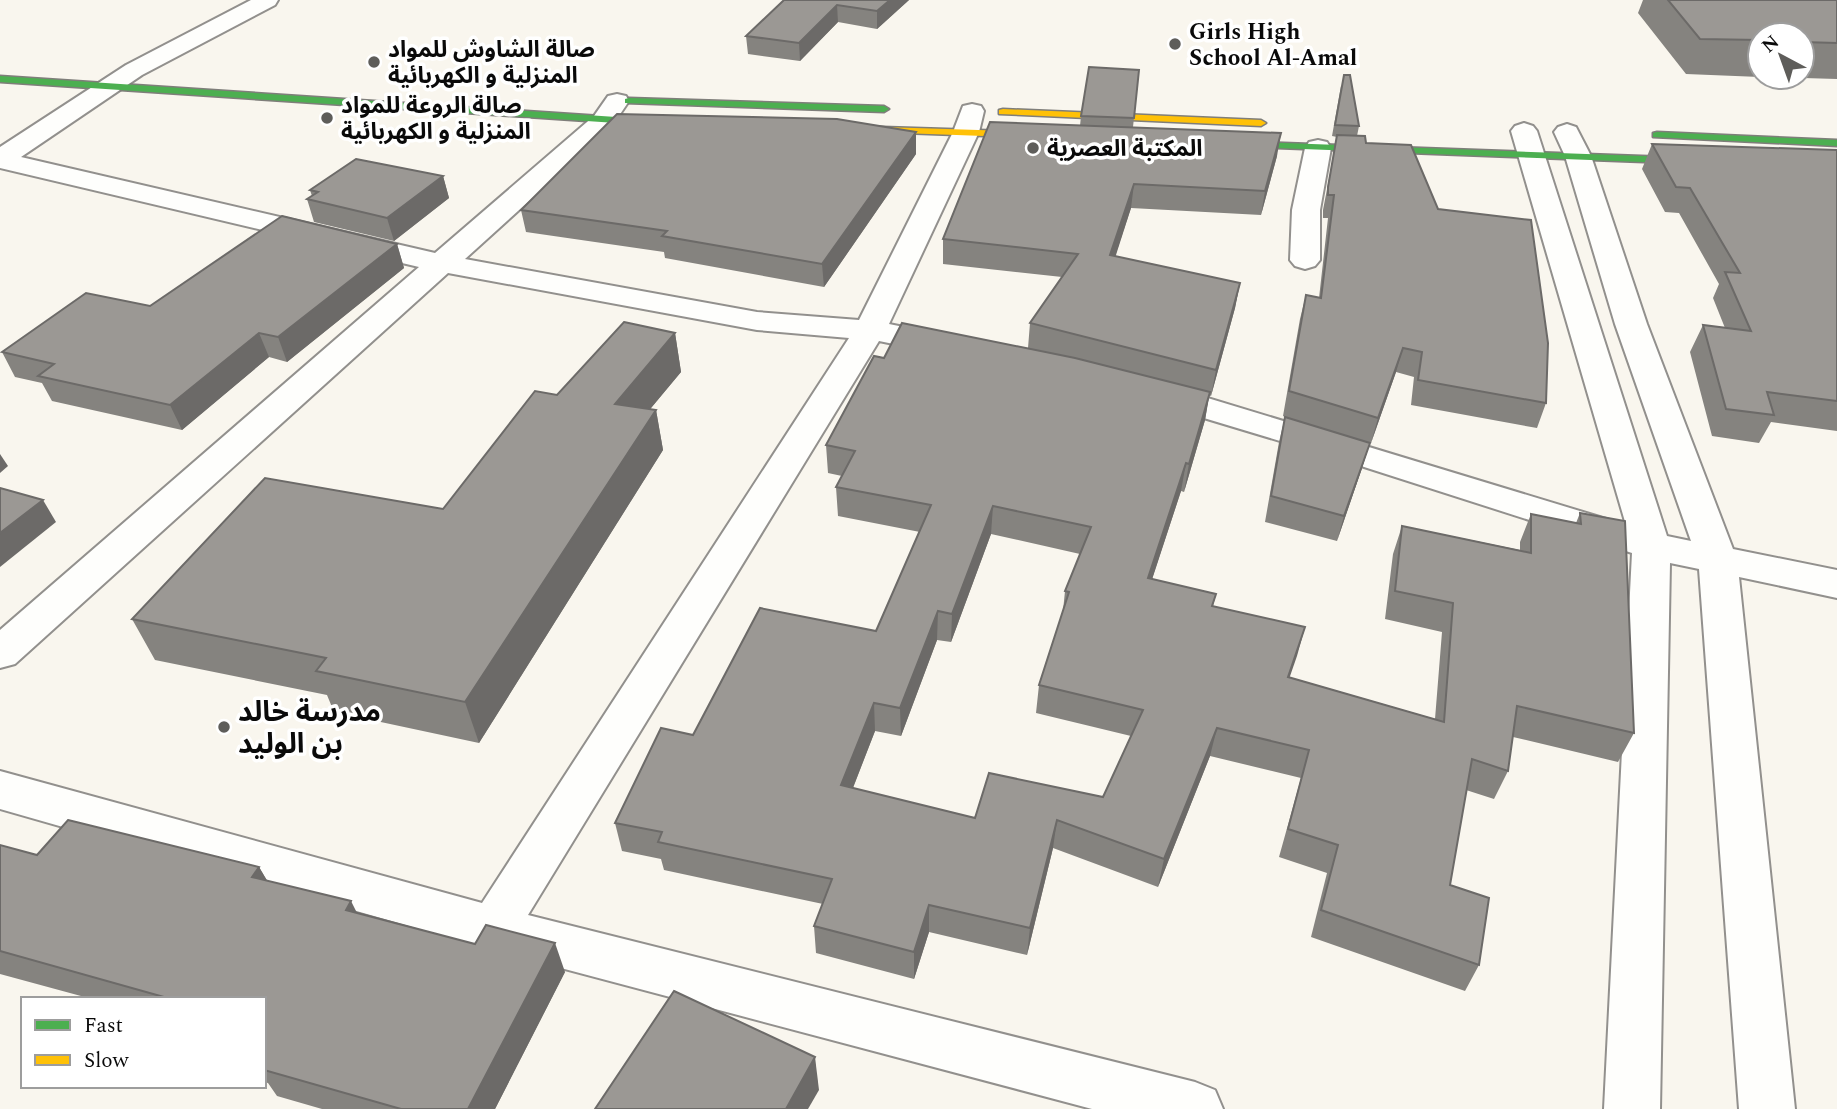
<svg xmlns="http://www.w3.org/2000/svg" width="1837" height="1109" font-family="Spectral,'Noto Sans Arabic',serif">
  <rect width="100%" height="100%" fill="#f9f6ee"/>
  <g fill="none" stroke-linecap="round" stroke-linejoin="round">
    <g stroke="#92908d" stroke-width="4">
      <g id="street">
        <polygon points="251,0 278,0 275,5 142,75 21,157 435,253 594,116 608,96 617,94 626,96 629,101 612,126 465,259 757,312 859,320 953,132 963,106 972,104 981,106 984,111 979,132 889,324 958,338 963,345 958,352 947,355 879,341 528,915 1195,1082 1215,1090 1223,1109 1092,1109 493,950 0,809 0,771 482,903 849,338 757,330 448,273 15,664 0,668 0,630 419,267 0,168 0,147 126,65"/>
        <polygon points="1524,123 1533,126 1537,131 1667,536 1691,541 1615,324 1565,156 1554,132 1558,127 1567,124 1576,127 1591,156 1647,324 1733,549 1837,570 1837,598 1739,577 1795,1109 1739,1109 1699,569 1670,563 1660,1109 1604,1109 1632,553 1333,457 1144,400 1139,393 1144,386 1156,383 1168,386 1626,525 1511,131 1515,126"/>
        <polygon points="1318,140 1327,142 1331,148 1320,210 1320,260 1315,266 1305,269 1295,266 1290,260 1292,210 1305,148 1309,142"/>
      </g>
    </g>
    <g stroke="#7f7e7a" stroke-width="3">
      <g id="fast">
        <polygon points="0,76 661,120 666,123 661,126 0,82"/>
        <polygon points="629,98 884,106 889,109 884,112 625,103 625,99"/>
        <polygon points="1657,132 1837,140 1837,146 1653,137 1653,133"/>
        <polygon points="1225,141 1697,158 1702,161 1697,164 1221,146 1220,144"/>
      </g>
    </g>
    <g stroke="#7f7e7a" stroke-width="3">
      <g id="slow">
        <polygon points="1003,109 1261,120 1266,123 1261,126 999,114 999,110"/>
        <polygon points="851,126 1039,132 1044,135 1039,138 847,131 846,129"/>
      </g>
    </g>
    <use href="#street" fill="#fefefc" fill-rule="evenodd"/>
    <use href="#fast" fill="#4caf50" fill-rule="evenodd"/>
    <use href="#slow" fill="#ffc107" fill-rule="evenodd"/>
  </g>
  <g fill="#85837f" fill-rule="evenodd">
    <polygon points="784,0 909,0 877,29 838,22 800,61 748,54 746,36"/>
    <polygon points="1643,0 1837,0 1837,79 1773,77 1802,77 1802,35 1760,35 1760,77 1686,74 1638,13"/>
    <path d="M1139,70L1133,127L1277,156L1261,215L1131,208L1115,256L1240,283L1235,308L1211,396L1209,395L1205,420L1184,492L1181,491L1152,579L1216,594L1213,606L1305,627L1289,677L1435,719L1442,632L1385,619L1393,554L1402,526L1520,550V542L1531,514L1576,523L1580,513L1634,733L1618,762L1513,737L1508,771L1494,799L1466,790L1450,885L1479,965L1465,991L1311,937L1327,873L1279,857L1301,778L1210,756L1158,887L1053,848L1027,955L929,932L914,979L816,953L814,926L823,904L664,870L661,859L622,851L615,823L693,735L876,631L920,532L838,516L836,487L842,476L828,473L826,445L884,358L1028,348L1030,323L1062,277L943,264V239L1080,126L1081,116ZM991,534L1080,554L1065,591L1063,611L1039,685L1036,713L1131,736L1103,797L975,818L853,788L875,731L901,736L937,640L951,642Z"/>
    <polygon points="1341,86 1359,126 1357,136 1366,143 1438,209 1546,403 1537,428 1411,405 1414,377 1396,372 1371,443 1291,419 1370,443 1362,468 1337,541 1265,522 1279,442 1285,417 1283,416 1300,319 1306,295 1319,298 1328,218 1323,218 1323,210 1337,137 1332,136"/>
    <polygon points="1652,144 1837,150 1837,431 1771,422 1759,443 1712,436 1690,352 1703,325 1725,328 1713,298 1719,284 1679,213 1665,212 1642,169"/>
    <polygon points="916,154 824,287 665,258 664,252 526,232 521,210"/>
    <polygon points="443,176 449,198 394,241 314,222 307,199 312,196 310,190"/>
    <polygon points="397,244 404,268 287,362 269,357 182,430 52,401 42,383 15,377 2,352 150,306"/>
    <polygon points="675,333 681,372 650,409 656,410 663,450 479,743 334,712 327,695 155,660 132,619 443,509 557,395"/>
    <polygon points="0,845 37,855 259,867 267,881 357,913 565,972 495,1109 322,1109 277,1096 268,1083 264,1082 264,999 92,999 0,974"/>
  </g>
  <g fill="#6c6a68">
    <polygon points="890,0 909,0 877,29 877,11"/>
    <polygon points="837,5 838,22 800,61 799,43"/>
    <polygon points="916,132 916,154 824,287 822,264"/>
    <polygon points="1281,133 1277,156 1261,215 1265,191"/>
    <polygon points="443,176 449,198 394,241 387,218"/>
    <polygon points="1134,184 1131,208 1108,280 1110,255"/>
    <polygon points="397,244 404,268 287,362 278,337"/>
    <polygon points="1240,283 1235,308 1211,396 1216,370"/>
    <polygon points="259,333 269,357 182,430 170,405"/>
    <polygon points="675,333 681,372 622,443 615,404"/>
    <polygon points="1403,348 1396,372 1371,443 1378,418"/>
    <polygon points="1210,392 1205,420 1184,492 1189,464"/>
    <polygon points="656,410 663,450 479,743 465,702"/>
    <polygon points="1370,443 1362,468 1337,541 1344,516"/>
    <polygon points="0,454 8,466 0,473"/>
    <polygon points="1186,463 1181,491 1143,607 1148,578"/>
    <polygon points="43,500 56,522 0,567 0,533"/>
    <polygon points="993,506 991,534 951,642 952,614"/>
    <polygon points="938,611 937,640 901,736 900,708"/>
    <polygon points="1305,627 1297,656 1280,705 1288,677"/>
    <polygon points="874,703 875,731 843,813 841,785"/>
    <polygon points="1217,728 1210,756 1158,887 1164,859"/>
    <polygon points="1057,820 1053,848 1027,955 1030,928"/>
    <polygon points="259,867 277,897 252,877"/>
    <polygon points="351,901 366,931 346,910"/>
    <polygon points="929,905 929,932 914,979 914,952"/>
    <polygon points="555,943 565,972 495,1109 468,1109"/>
    <polygon points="815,1057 819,1090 808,1109 786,1109"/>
  </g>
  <g fill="#9b9894" stroke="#6c6a68" stroke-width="2" fill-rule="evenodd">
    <polygon points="784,0 890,0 877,11 837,5 799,43 746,36"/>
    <polygon points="1668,0 1837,0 1837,43 1802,42 1802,35 1760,35 1760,40 1700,39"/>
    <polygon points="1089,67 1139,70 1134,118 1081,116"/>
    <polygon points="1344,75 1350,75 1359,126 1335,125"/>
    <polygon points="617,114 837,119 916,132 822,264 662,236 667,231 521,210"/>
    <polygon points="990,122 1281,133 1265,191 1134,184 1110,255 1240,283 1216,370 1030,323 1078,254 943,239"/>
    <polygon points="1337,135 1365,136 1366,143 1411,145 1438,209 1531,220 1548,343 1546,403 1418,380 1422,352 1403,348 1378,418 1289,391 1306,295 1321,298 1334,195 1328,195 1328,187"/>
    <polygon points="1652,144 1837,150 1837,401 1767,392 1774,415 1726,409 1703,325 1751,331 1725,272 1740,273 1690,188 1676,187"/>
    <polygon points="356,159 443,176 387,218 307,199 318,192 310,190"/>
    <polygon points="282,216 397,244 278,337 259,333 170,405 38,376 54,364 2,352 86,293 150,306"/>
    <polygon points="624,322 675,333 615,404 656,410 465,702 316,671 326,658 132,619 265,478 443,509 535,391 557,395"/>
    <path d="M902,323L1075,358L1210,392L1189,464L1186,463L1148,578L1216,594L1212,606L1305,627L1288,677L1444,722L1453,603L1395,591L1402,526L1531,553V514L1581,524L1580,513L1625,521L1634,733L1517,706L1508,771L1472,759L1450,885L1489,898L1479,965L1321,910L1338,845L1288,829L1309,750L1217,728L1164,859L1057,820L1030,928L929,905L914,952L814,926L832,879L658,842L662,832L615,823L661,728L693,735L760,608L876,631L931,505L836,487L855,451L826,445L874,356L884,358ZM993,506L1091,527L1065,591L1069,592L1039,685L1143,710L1103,797L989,773L975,818L841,785L874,703L900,708L938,611L952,614Z"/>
    <polygon points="1285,417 1370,443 1344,516 1271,496"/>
    <polygon points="0,488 43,500 0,533"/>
    <polygon points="68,820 259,867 252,877 351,901 346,910 475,944 486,925 555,943 468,1109 401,1109 264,1070 264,999 171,999 0,951 0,845 37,855"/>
    <polygon points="674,991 815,1057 786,1109 595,1109"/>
  </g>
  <g fill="#5e5d5a" stroke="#fff" stroke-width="2.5">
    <circle cx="1175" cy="44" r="7"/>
    <circle cx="374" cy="62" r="7"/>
    <circle cx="327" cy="118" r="7"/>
    <circle cx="1033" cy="148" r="7"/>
    <circle cx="224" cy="727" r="7"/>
  </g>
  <g text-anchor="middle" stroke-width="7" stroke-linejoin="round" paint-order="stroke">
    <g font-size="23" font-weight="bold" fill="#0a0a0a" stroke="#fff" text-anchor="start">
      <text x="1189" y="39">Girls High<tspan x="1189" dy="26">School Al-Amal</tspan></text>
      <text x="388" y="57">صالة الشاوش للمواد<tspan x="388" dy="26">المنزلية و الكهربائية</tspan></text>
      <text x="341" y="113">صالة الروعة للمواد<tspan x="341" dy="26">المنزلية و الكهربائية</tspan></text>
      <text x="1047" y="156">المكتبة العصرية</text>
    </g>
    <g font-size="28" font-weight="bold" fill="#0a0a0a" stroke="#fff" text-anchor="start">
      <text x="238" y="721">مدرسة خالد<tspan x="238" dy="32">بن الوليد</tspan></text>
    </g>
  </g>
  <rect x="21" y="997" width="245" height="91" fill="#ffffff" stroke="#9d9d9d" stroke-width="2"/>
  <rect x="35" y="1020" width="35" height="10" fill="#4caf50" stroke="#9d9d9d" stroke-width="2"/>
  <text x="84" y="1032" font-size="21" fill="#0a0a0a">Fast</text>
  <rect x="35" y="1055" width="35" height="10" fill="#ffc107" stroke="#9d9d9d" stroke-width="2"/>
  <text x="84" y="1067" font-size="21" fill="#0a0a0a">Slow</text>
  <g transform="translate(1781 56) rotate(319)"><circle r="33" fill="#ffffff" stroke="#9d9d9d" stroke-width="2"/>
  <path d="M0-5L12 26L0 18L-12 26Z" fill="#5e5d5a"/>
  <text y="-10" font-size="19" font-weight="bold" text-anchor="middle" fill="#0a0a0a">N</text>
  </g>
</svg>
